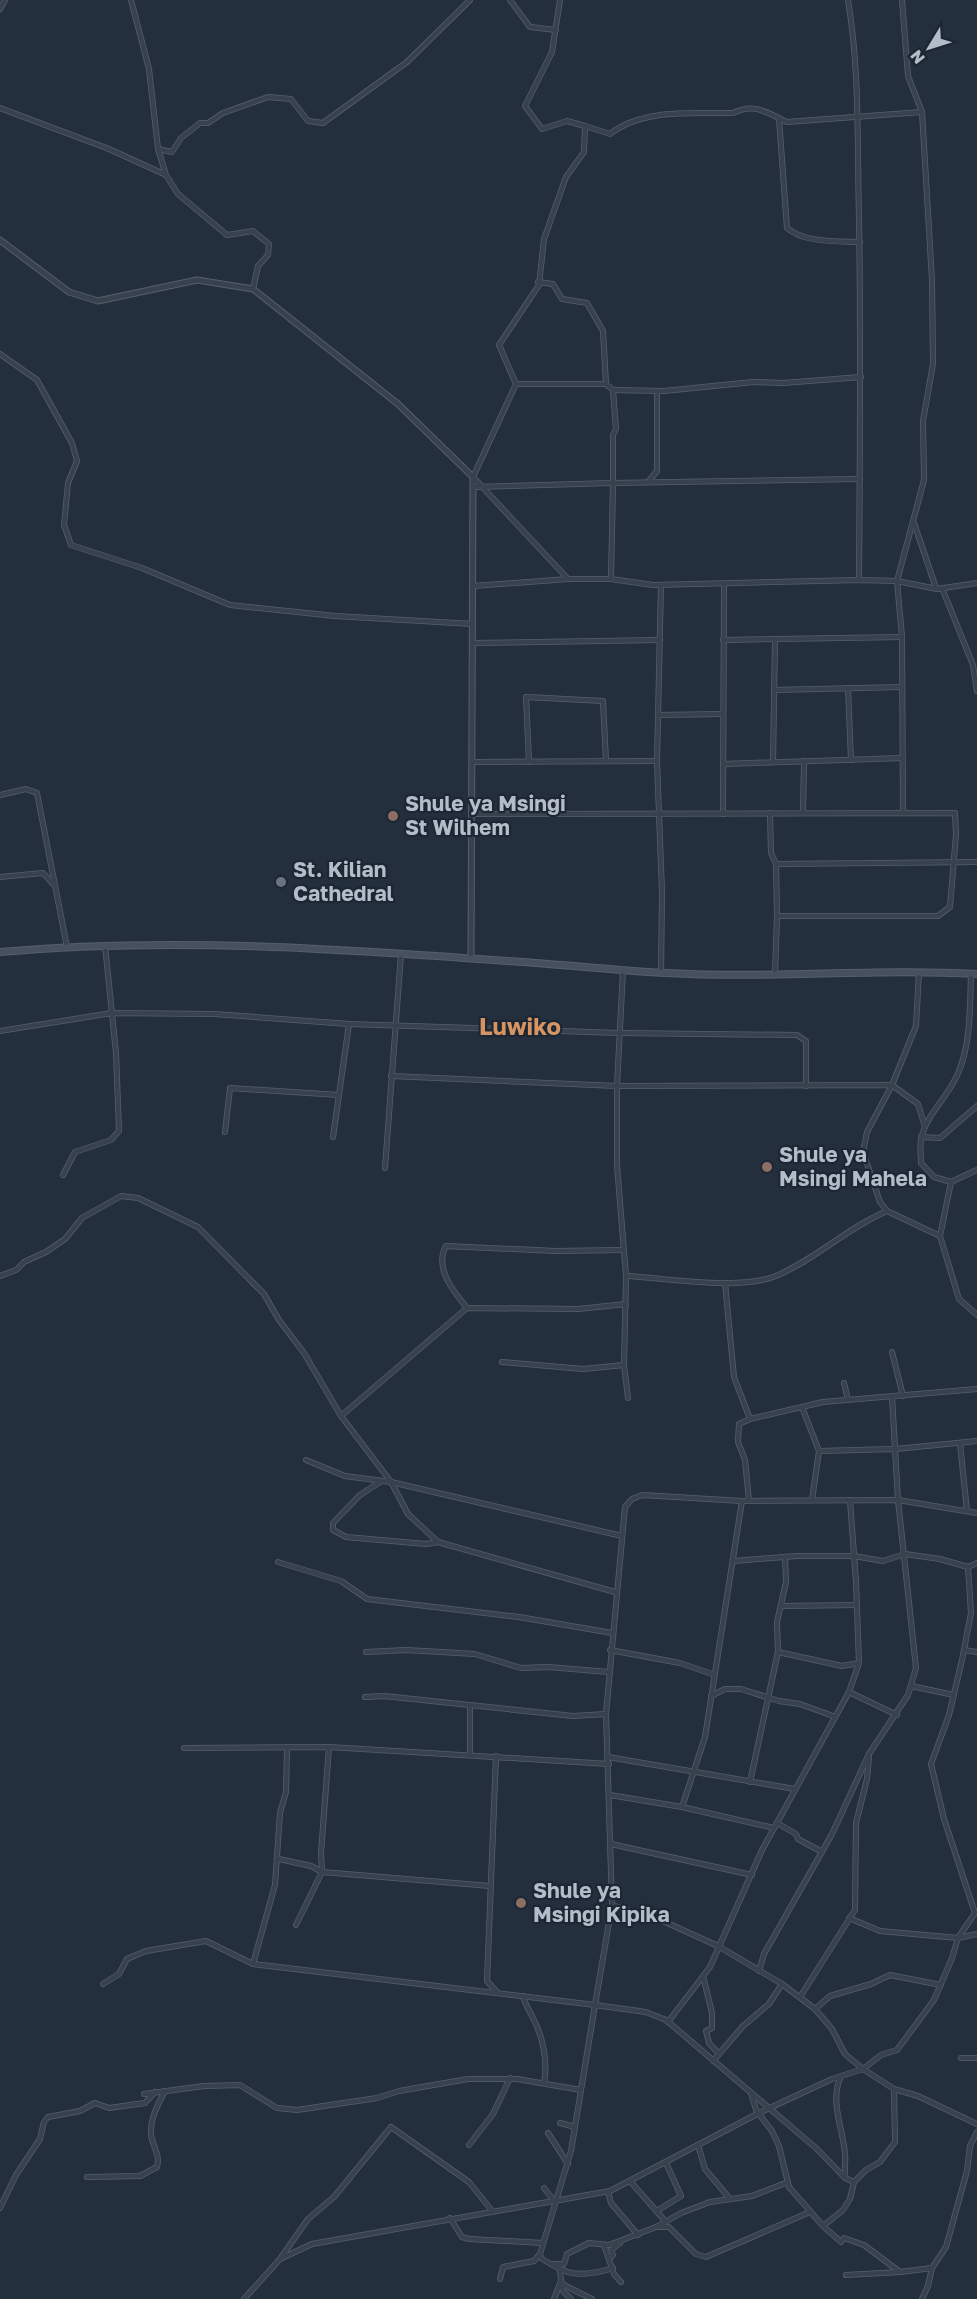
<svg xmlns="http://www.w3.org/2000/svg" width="977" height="2299" font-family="'Golos Text',sans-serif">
  <rect width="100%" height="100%" fill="#242f3e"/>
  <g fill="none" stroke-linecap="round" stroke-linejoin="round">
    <g stroke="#565f6c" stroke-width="6">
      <g id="minor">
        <polyline points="131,0 149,69 158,149 166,175"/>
        <polyline points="510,0 530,27 556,30"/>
        <polyline points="560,0 552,52 525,106 542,129 567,121 585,126 584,152 566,177 544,239 539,285 499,345 516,384 473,477 568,579"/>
        <path d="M848,0C860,72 857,144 859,217C861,338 860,459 859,580"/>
        <polyline points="902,0 908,76 922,112 932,280 933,364 923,421 924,480 897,581 902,637 903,812"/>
        <polyline points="0,9 5,0"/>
        <polyline points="0,108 109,149 166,175 178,194 227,235 253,231 269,244 268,255 258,266 253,289"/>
        <path d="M779,119L787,228C804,243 837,241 860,242"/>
        <path d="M585,126L610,134C643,108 693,114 733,113C755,102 767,113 787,122L922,112"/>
        <polyline points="158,149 172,152 181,138 200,123 208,123 223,113 268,97 291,99 308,121 323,123 407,62 470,0"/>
        <polyline points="538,282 553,284 562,299 587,303 603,331 606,384"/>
        <polyline points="0,354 37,380 72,443 77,461 68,483 64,525 71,545 142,568 230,605 335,616 473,624"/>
        <polyline points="613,390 664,391 753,382 783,383 861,377"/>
        <polyline points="648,482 657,471 657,391"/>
        <polyline points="473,487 613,483 613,435 616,429 613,390 606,384 516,384"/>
        <polyline points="914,523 936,588"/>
        <polyline points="611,579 613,483 860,479"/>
        <polyline points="473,586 568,579 611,579 653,585 859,580 897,581 937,589 977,583"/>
        <polyline points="942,588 973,665 977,691"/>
        <polyline points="723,640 902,637"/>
        <polyline points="473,643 660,640"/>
        <polyline points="848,688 851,760"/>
        <polyline points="774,690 902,687"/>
        <polyline points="658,715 723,714"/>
        <polyline points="473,762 657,761"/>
        <polyline points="529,762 526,697 603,701 606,761"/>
        <polyline points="773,762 775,639"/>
        <polyline points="723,764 902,758"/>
        <polyline points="0,795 26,789 37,793 67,947"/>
        <polyline points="770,813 771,853 776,864 777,916 775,974"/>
        <polyline points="803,813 804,761"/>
        <polyline points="473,814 955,813 956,834 950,907 938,916 777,916"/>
        <polyline points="723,814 724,584"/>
        <polyline points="776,864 977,862"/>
        <polyline points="0,877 43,873 54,885"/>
        <polyline points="623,970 617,1086 617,1165 626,1276 624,1365 628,1398"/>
        <polyline points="661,973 662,892 657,761 661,585"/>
        <path d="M971,973C970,1004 971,1042 959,1071C950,1095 929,1111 922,1135C919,1143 921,1154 921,1163L934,1177L951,1182L977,1170"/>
        <polyline points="0,1031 112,1013 214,1014 349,1024 620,1033 797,1035 806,1041 806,1086"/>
        <polyline points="391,1076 617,1086 892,1085 918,1104 925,1127"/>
        <polyline points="225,1132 230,1088 339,1095"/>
        <polyline points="333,1137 349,1024"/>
        <polyline points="921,1137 940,1138 977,1106"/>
        <polyline points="385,1168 401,954"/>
        <polyline points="63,1175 75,1152 111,1140 119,1131 116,1053 105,945"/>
        <polyline points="951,1182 940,1236 959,1299 977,1315"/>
        <polyline points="887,1211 880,1202 863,1152 867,1132 892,1085 916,1026 919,972"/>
        <polyline points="0,1276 16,1270 24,1262 46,1252 65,1239 82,1218 121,1196 138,1198 198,1227 264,1294 279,1320 304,1353 341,1416 391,1482 408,1514 438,1542 615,1592"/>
        <path d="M626,1276C667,1278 739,1291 776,1276C816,1259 847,1228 887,1211L940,1236"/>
        <polyline points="725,1283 734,1377 750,1419"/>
        <path d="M467,1308C453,1291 434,1268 446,1246L556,1251L623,1250"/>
        <polyline points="892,1352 903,1396"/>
        <polyline points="502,1362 583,1369 624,1365"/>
        <polyline points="844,1383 848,1400"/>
        <polyline points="802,1407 819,1451"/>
        <polyline points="341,1416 467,1308 578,1309 626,1304"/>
        <polyline points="960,1444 967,1511"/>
        <polyline points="306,1460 345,1476 391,1482 622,1536"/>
        <polyline points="380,1482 360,1495 333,1523 333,1530 346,1537 426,1544 438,1542"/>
        <polyline points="812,1500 819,1451 896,1449 977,1441"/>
        <polyline points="749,1501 745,1460 738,1442 739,1424 750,1419 823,1402 977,1389"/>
        <polyline points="734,1561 796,1556 854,1556 883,1561 905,1554 940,1559 968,1567"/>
        <polyline points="278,1562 341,1581 367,1599 519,1617 612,1633"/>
        <polyline points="782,1606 857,1605"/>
        <polyline points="610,1650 680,1663 715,1675"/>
        <polyline points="964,1650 977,1652"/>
        <polyline points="366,1652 406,1650 475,1654 521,1668 548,1667 609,1672"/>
        <polyline points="778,1652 777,1622 786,1582 785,1557"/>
        <polyline points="911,1686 954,1695"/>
        <polyline points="849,1692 897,1715"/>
        <polyline points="711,1696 725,1689 741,1689 779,1701 800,1704 833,1716"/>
        <polyline points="365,1697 384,1696 573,1716 606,1714"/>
        <polyline points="184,1748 329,1747 609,1764"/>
        <polyline points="470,1754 470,1706"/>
        <polyline points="496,1756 487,1981 497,1992"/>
        <polyline points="608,1757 795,1789"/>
        <polyline points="750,1782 778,1652 842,1666 859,1663"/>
        <polyline points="610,1795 682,1807 774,1828"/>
        <polyline points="682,1807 705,1737 742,1501"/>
        <polyline points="777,1823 796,1834 798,1839 822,1852"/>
        <polyline points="611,1844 752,1875"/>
        <polyline points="279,1859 311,1866 322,1872 490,1886"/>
        <polyline points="612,1905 665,1922 718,1946 782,1984 815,2009 832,2029 845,2054 863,2069 894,2089 918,2096 977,2124"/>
        <polyline points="849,1918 880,1931 958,1938 975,1913 944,1819 931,1764 949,1715 962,1660 971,1613 968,1567 977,1563"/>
        <polyline points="296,1925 322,1872 321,1853 329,1747"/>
        <polyline points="253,1964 275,1885 280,1813 286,1792 287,1747"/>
        <polyline points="759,1971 764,1954 832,1834 869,1754 908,1695 916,1668 898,1500 892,1397"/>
        <polyline points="703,1976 712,2013 712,2028 706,2031 709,2043 719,2054"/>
        <polyline points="103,1984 119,1974 127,1959 146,1951 206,1941 253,1964 595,2005 612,1905 606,1714 625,1507 632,1499 642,1495 742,1501 898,1500 977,1513"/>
        <path d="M523,1996C525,2004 529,2010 533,2018C543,2037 548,2062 544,2083"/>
        <polyline points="800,1997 855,1910 856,1823 867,1779 869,1757"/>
        <polyline points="815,2009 830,1996 871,1984 890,1975 941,1985"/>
        <polyline points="668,2022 710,1967 762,1850 849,1692 859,1663 856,1582 850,1500"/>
        <polyline points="961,2058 977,2058"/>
        <polyline points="713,2061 743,2026 769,2004 782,1984"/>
        <path d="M840,2078C830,2104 843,2128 845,2154C846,2162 844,2170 845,2178"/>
        <polyline points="751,2093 756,2110 772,2131 779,2146 789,2187 823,2226 841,2242 844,2238 864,2245 900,2272 932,2268"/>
        <polyline points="144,2094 204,2086 240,2085 277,2108 297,2110 377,2098 399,2091 468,2079 517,2079 581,2090"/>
        <polyline points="560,2123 575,2127"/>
        <polyline points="548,2133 568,2164"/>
        <polyline points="469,2145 493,2114 510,2078"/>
        <polyline points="698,2145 705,2169 730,2199"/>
        <path d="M87,2177L140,2176L157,2167C161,2155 152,2146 151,2134C150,2119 158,2104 165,2091"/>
        <polyline points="630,2181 666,2222"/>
        <polyline points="544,2188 555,2202"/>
        <polyline points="608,2192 611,2203 638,2235"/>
        <polyline points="0,2208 16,2175 40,2139 44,2122 48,2117 80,2111 95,2103 109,2108 145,2103 155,2092"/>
        <polyline points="657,2211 681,2196 666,2163"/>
        <polyline points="450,2218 462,2237 469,2239 543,2243"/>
        <polyline points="658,2226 681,2213 710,2202 752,2196 788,2182"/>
        <polyline points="823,2226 843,2210 850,2199 854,2182 866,2170 880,2162 895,2142 894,2089"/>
        <polyline points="604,2245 614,2274 621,2282"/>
        <polyline points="540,2254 542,2259 560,2269 561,2281 564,2285 592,2299"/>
        <polyline points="610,2258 613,2255 611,2250 620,2243"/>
        <polyline points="280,2259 308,2219 334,2197 391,2127 469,2182 493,2212"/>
        <polyline points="551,2264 564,2264 567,2254 589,2243 609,2245 656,2227 669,2227 696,2254 706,2257 810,2212"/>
        <path d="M560,2268C572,2278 598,2273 613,2268"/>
        <polyline points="846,2275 900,2272"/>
        <polyline points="500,2279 503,2267 534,2261 540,2254 571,2151 595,2005 646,2012 666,2020 817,2149 845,2178 854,2182"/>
        <polyline points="561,2281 563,2291 571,2299"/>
        <polyline points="244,2299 280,2259 312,2244 610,2191 759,2113 832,2079 863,2069 881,2055 897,2050 934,2000 952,1958 958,1938 977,1934"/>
        <polyline points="554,2299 561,2281"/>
        <polyline points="922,2299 928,2286 932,2268 946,2247 967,2171 970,2146 977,2132"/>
      </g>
    </g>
    <g stroke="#565f6c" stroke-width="7">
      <polyline id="tertiary" points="0,240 69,292 98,301 197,280 253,289 398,404 473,477 471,958"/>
    </g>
    <g stroke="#565f6c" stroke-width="8">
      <path id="secondary" d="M0,952C177,936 358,950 535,963C579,966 623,971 667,973C771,979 874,968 977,974"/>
    </g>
    <use href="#minor" stroke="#38414e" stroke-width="4.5"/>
    <use href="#tertiary" stroke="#38414e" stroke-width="5"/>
    <use href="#secondary" stroke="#465061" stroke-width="6"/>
  </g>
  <g fill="#8d6e63" stroke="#1d2633" stroke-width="2">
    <circle cx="393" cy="816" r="6"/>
    <circle cx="767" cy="1167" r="6"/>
    <circle cx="521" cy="1903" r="6"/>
  </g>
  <circle fill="#6b7280" stroke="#1d2633" stroke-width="2" cx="281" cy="882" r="6"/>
  <g text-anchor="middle" stroke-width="4.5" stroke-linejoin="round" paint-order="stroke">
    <g font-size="21" font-weight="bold" fill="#b4bcc9" stroke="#1d2633" text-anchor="start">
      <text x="405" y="811">Shule ya Msingi<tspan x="405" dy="24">St Wilhem</tspan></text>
      <text x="293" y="877">St. Kilian<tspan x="293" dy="24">Cathedral</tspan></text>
      <text x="779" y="1162">Shule ya<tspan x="779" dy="24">Msingi Mahela</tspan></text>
      <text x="533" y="1898">Shule ya<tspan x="533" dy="24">Msingi Kipika</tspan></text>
    </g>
    <g font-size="24" font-weight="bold" fill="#d59563" stroke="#1d2633">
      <text x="520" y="1035">Luwiko</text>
    </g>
  </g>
  <g transform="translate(929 48) rotate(232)" stroke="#1d2633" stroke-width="4.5" paint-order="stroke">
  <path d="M0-4.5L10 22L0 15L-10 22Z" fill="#b4bcc9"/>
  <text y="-9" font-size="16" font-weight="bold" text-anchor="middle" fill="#b4bcc9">N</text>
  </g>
</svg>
